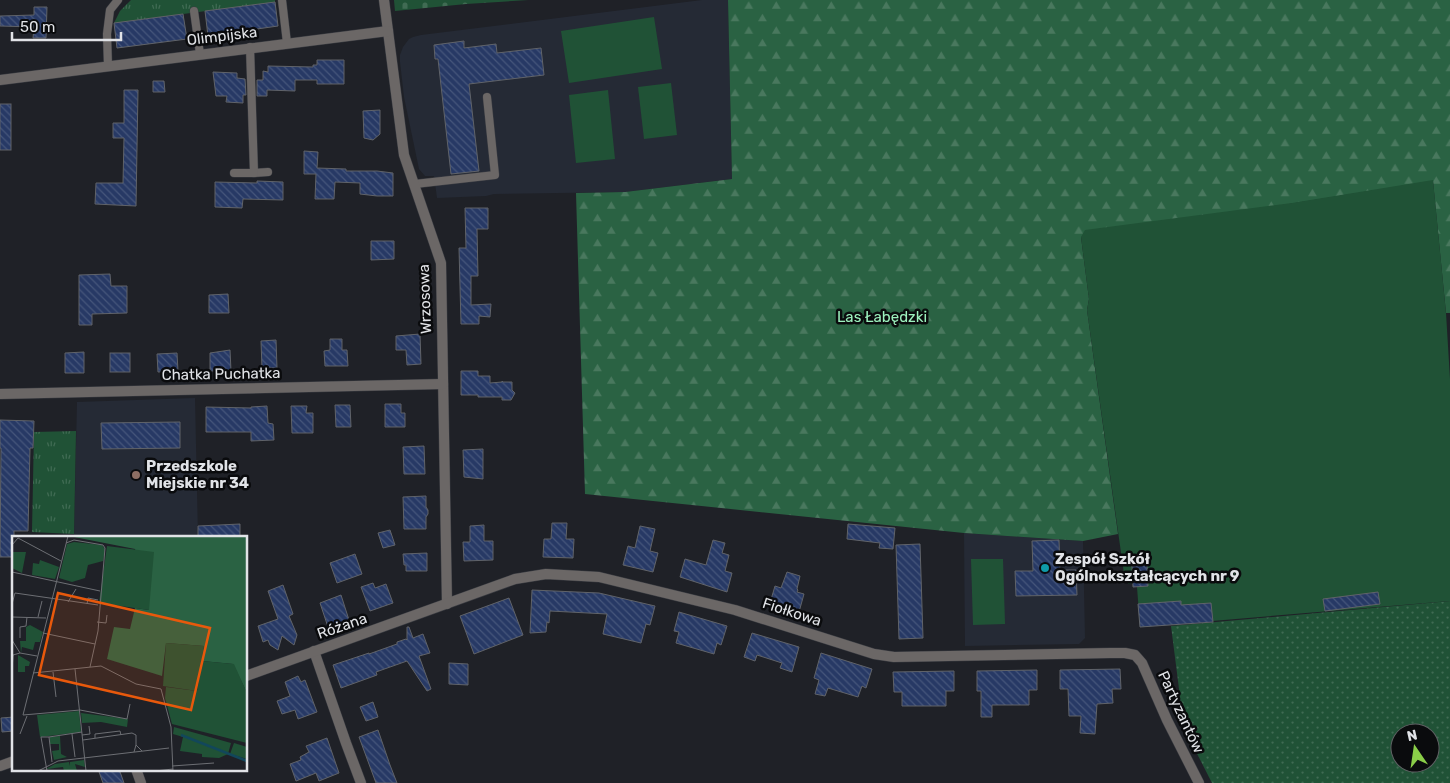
<svg xmlns="http://www.w3.org/2000/svg" width="1450" height="783" font-family="Rubik,sans-serif">
  <defs>
    <pattern id="grass-tufts" width="24" height="20" patternUnits="userSpaceOnUse" patternTransform="scale(1.25)"><rect width="24" height="20" fill="#205236"/><path d="M3 7l-1-3M5 7V3M7 7l1-3M15 17l-1-3M17 17v-4M19 17l1-3" fill="none" stroke="#406b53"/></pattern>
    <pattern id="forest-firs" width="22" height="20" patternUnits="userSpaceOnUse" patternTransform="scale(1.25)"><rect width="22" height="20" fill="#2a6243"/><path d="M5 1l3.5 6h-7zM16 11l3.5 6h-7z" fill="#49785e"/></pattern>
    <pattern id="cemetery-stones" width="16" height="16" patternUnits="userSpaceOnUse" patternTransform="scale(1.25)"><rect width="16" height="16" fill="#205236"/><path d="M2 7V4a2 2 0 0 1 4 0v3zM10 15v-3a2 2 0 0 1 4 0v3z" fill="#406b53"/></pattern>
    <pattern id="garden-dots" width="8" height="8" patternUnits="userSpaceOnUse" patternTransform="scale(1.25)"><rect width="8" height="8" fill="#205236"/><path d="M2 2h.1M6 6h.1" fill="none" stroke="#406b53" stroke-width="1.8" stroke-linecap="round"/></pattern>
    <pattern id="building-back-hatch" width="6" height="6" patternUnits="userSpaceOnUse" patternTransform="scale(1.25)"><rect width="6" height="6" fill="#273965"/><path d="M-1 5l2 2M0 0l6 6M5-1l2 2" fill="none" stroke="#46567b"/></pattern>
  </defs>
  <rect width="100%" height="100%" fill="#1f2127"/>
  <g fill="#252a35">
    <polygon points="702,0 728,0 732,179 625,192 494,194 486,196 437,198 434,176 425,176 419,169 404,97 400,62 400,55 403,47 409,39 413,37 421,35"/>
    <polygon points="195,398 198,537 74,537 77,402"/>
    <polygon points="964,533 1083,541 1085,638 1079,644 965,646"/>
  </g>
  <g fill="url(#grass-tufts)">
    <polygon points="131,0 275,0 275,2 114,23 120,11"/>
    <polygon points="76,431 74,534 32,532 34,432"/>
  </g>
  <polygon fill="url(#forest-firs)" points="728,0 1450,0 1450,313 1446,313 1433,181 1081,237 1089,299 1087,310 1118,534 1083,541 964,533 585,494 576,193 625,192 732,179"/>
  <polygon fill="url(#cemetery-stones)" points="394,0 528,0 466,4 395,11"/>
  <path fill="url(#garden-dots)" fill-rule="evenodd" d="M1450,601V783H1212L1184,728L1171,626ZM1400,733H1430V763H1400Z"/>
  <g fill="#205236">
    <polygon points="654,17 662,69 569,83 561,31"/>
    <polygon points="671,83 677,135 644,139 638,87"/>
    <polygon points="608,90 615,159 576,163 569,95"/>
    <polygon points="1433,180 1446,313 1450,379 1450,601 1140,627 1137,587 1133,583 1128,584 1127,574 1124,574 1087,310 1089,299 1081,237 1085,230 1292,203"/>
    <polygon points="971,559 1003,559 1005,624 973,625"/>
  </g>
  <g fill="url(#building-back-hatch)" stroke="#606369">
    <polygon points="275,2 278,26 208,36 205,11"/>
    <polygon points="34,7 47,7 46,38 33,38 34,27 0,26 0,16 34,15"/>
    <polygon points="183,14 187,39 117,48 114,23"/>
    <polygon points="464,41 464,48 496,44 497,53 541,48 544,75 469,84 479,171 451,174 438,59 435,59 434,45"/>
    <polygon points="317,60 344,60 344,84 317,84 317,80 295,80 295,91 267,90 267,96 257,96 257,80 263,80 263,71 268,72 268,66 313,67 313,65 317,65"/>
    <polygon points="213,72 237,73 237,78 245,79 246,95 243,95 243,103 226,102 227,96 216,96"/>
    <polygon points="153,81 164,81 165,92 153,92"/>
    <polygon points="124,90 138,90 136,206 95,204 96,183 123,183 124,138 113,138 113,123 124,123"/>
    <rect x="0" y="104" width="11" height="46"/>
    <polygon points="380,110 380,134 373,140 364,138 363,111"/>
    <polygon points="304,151 318,152 317,168 346,169 346,171 377,171 393,173 393,196 377,196 360,194 360,183 335,182 334,199 315,199 316,174 304,174"/>
    <polygon points="257,181 283,182 283,200 243,199 242,208 215,207 215,182 257,183"/>
    <polygon points="465,208 488,208 488,229 477,229 478,276 471,276 471,305 491,304 490,317 479,316 479,324 461,324 459,248 466,248"/>
    <polygon points="371,241 394,241 394,259 371,260"/>
    <polygon points="110,274 111,286 127,286 127,313 92,314 92,325 79,325 79,275"/>
    <polygon points="228,294 229,313 209,313 209,295"/>
    <polygon points="420,334 421,364 407,365 406,350 396,350 396,336"/>
    <polygon points="330,339 342,339 342,350 347,350 348,366 325,366 324,351 330,350"/>
    <polygon points="276,340 277,368 262,368 261,341"/>
    <polygon points="230,350 231,371 210,371 210,353"/>
    <polygon points="84,352 84,373 65,373 65,353"/>
    <rect x="110" y="353" width="20" height="19"/>
    <polygon points="177,353 178,371 158,372 157,354"/>
    <polygon points="461,371 478,371 478,376 490,376 490,383 502,382 502,381 503,382 512,382 512,390 515,393 511,400 502,400 502,397 478,397 478,395 461,395"/>
    <polygon points="385,404 401,404 401,413 405,413 405,427 385,427"/>
    <polygon points="335,405 350,405 351,427 336,427"/>
    <polygon points="267,406 268,423 273,424 274,440 251,441 251,432 206,432 206,407 251,408 251,407"/>
    <polygon points="291,406 307,406 306,413 313,413 313,433 292,433"/>
    <polygon points="0,420 34,421 33,448 30,448 28,531 14,531 14,557 0,557 1,448 0,448"/>
    <polygon points="180,422 180,448 102,449 101,423"/>
    <polygon points="424,446 425,474 404,474 403,447"/>
    <polygon points="483,449 483,479 464,477 463,450"/>
    <polygon points="426,496 426,507 428,510 428,514 426,517 426,529 404,529 403,497"/>
    <polygon points="552,523 567,523 566,539 574,539 573,558 543,557 544,539 551,539"/>
    <polygon points="240,524 240,537 198,537 198,526"/>
    <polygon points="848,524 895,528 893,549 879,548 880,543 847,539"/>
    <polygon points="484,525 484,541 493,541 493,560 464,561 463,542 470,542 470,526"/>
    <polygon points="640,526 655,529 650,551 658,553 653,572 623,565 628,546 635,548"/>
    <polygon points="390,530 395,545 383,548 378,533"/>
    <polygon points="713,540 725,543 722,553 729,555 725,571 732,573 727,592 680,577 685,559 706,565"/>
    <polygon points="1059,540 1060,570 1076,570 1077,595 1016,596 1015,571 1033,571 1032,541"/>
    <polygon points="920,544 923,638 899,639 896,545"/>
    <polygon points="427,553 427,571 406,571 406,565 404,565 403,554"/>
    <polygon points="355,554 362,574 337,583 330,563"/>
    <polygon points="1147,565 1148,586 1133,587 1132,566"/>
    <polygon points="787,572 800,576 797,589 798,590 797,592 804,594 799,612 770,603 775,586 781,588"/>
    <polygon points="373,583 375,588 386,584 393,603 370,611 361,587"/>
    <polygon points="283,585 293,614 289,616 297,635 294,645 282,636 278,650 270,645 268,640 263,642 258,626 278,619 268,591"/>
    <polygon points="532,590 599,593 655,606 650,625 646,624 641,643 603,634 607,614 550,611 549,623 547,622 546,632 530,633"/>
    <polygon points="1378,592 1380,604 1325,611 1323,599"/>
    <polygon points="341,595 349,620 328,627 320,603"/>
    <polygon points="509,598 523,635 474,654 460,616"/>
    <polygon points="1181,601 1181,605 1211,603 1213,622 1140,627 1138,604"/>
    <polygon points="679,612 727,626 721,645 717,643 714,654 676,643 679,632 674,631"/>
    <polygon points="407,627 409,627 413,638 423,634 430,653 419,656 431,689 427,691 407,661 376,672 377,675 341,688 333,665 369,653 369,654 397,644 397,642 406,639 407,640"/>
    <polygon points="752,633 799,647 792,672 780,668 782,663 757,655 755,661 744,657"/>
    <polygon points="821,653 872,669 866,688 862,686 858,697 828,688 825,696 815,694 819,680 814,678"/>
    <polygon points="449,663 468,664 468,685 449,684"/>
    <polygon points="1120,669 1121,689 1112,689 1113,703 1097,704 1095,734 1080,733 1081,716 1069,716 1068,689 1060,689 1060,670"/>
    <polygon points="1037,670 1037,690 1029,690 1029,705 992,705 992,717 981,717 981,691 977,691 977,671"/>
    <polygon points="954,671 954,691 946,691 946,706 902,706 902,692 894,692 893,672"/>
    <polygon points="298,676 301,682 305,680 317,712 298,719 295,710 282,714 277,701 290,696 285,682"/>
    <polygon points="373,702 378,717 366,721 360,707"/>
    <polygon points="14,717 14,731 2,732 1,718"/>
    <polygon points="378,730 390,765 397,783 376,783 359,737"/>
    <polygon points="327,738 339,773 319,781 316,773 296,781 290,764 301,760 300,757 309,752 306,746"/>
    <polygon points="98,769 119,769 124,783 103,783"/>
  </g>
  <g fill="none" stroke-linecap="round" stroke-linejoin="round">
    <g stroke="#3a3c42" stroke-width="9">
      <g id="service">
        <polyline points="282,0 287,43"/>
        <polyline points="194,11 200,54"/>
        <polyline points="250,47 254,173 268,172"/>
        <polyline points="108,66 107,34 110,10 118,0"/>
        <polyline points="234,173 254,173"/>
        <polyline points="415,184 495,175 487,97"/>
      </g>
    </g>
    <g stroke="#3a3c42" stroke-width="11">
      <g id="minor">
        <polyline points="384,0 404,155 441,263 447,604"/>
        <polyline points="0,80 388,31"/>
        <polyline points="0,394 443,384"/>
        <polyline points="314,651 346,743 361,783"/>
        <polyline points="246,676 515,579 546,574 599,577 735,610 874,654 894,657 1110,653 1125,653 1135,655 1142,663 1167,720 1199,783"/>
        <polyline points="0,766 14,761"/>
        <polyline points="136,769 141,783"/>
      </g>
    </g>
    <use href="#service" stroke="#6b6766" stroke-width="8"/>
    <use href="#minor" stroke="#6b6766" stroke-width="10"/>
  </g>
  <circle fill="#8d6e63" stroke="#0a0b0d" stroke-width="2" cx="136" cy="475" r="5"/>
  <circle fill="#0f9aa8" stroke="#0a0b0d" stroke-width="2" cx="1045" cy="568" r="5"/>
  <g text-anchor="middle" stroke-width="5" stroke-linejoin="round" paint-order="stroke">
    <g font-size="15" fill="#e1e3e7" stroke="#0a0b0d">
      <text transform="translate(222 36) rotate(-7)" y="5">Olimpijska</text>
      <text transform="translate(425 299) rotate(-92)" y="5">Wrzosowa</text>
      <text transform="translate(221 374) rotate(-1)" y="5">Chatka Puchatka</text>
      <text transform="translate(792 612) rotate(18)" y="5">Fiołkowa</text>
      <text transform="translate(342 626) rotate(-19)" y="5">Różana</text>
      <text transform="translate(1181 712) rotate(65)" y="5">Partyzantów</text>
    </g>
    <g font-size="15" fill="#9df2be" stroke="#0a0b0d">
      <text x="882" y="322">Las Łabędzki</text>
    </g>
    <g font-size="15" font-weight="bold" fill="#e1e3e7" stroke="#0a0b0d" text-anchor="start">
      <text x="146" y="471">Przedszkole<tspan x="146" dy="17">Miejskie nr 34</tspan></text>
      <text x="1055" y="564">Zespół Szkół<tspan x="1055" dy="17">Ogólnokształcących nr 9</tspan></text>
    </g>
  </g>
  <g transform="translate(12 536)">
    <rect width="235" height="235" fill="#1f2127"/>
    <path d="M0,16H14L10,37L0,32ZM28,24L47,31L43,43L20,39L21,27L27,28ZM6,119L18,126L17,130H13V136H6ZM69,177L116,183L115,191L89,186L70,187ZM48,200L49,218L55,221L42,224L40,215L47,214V208H38V201ZM72,224L73,231L63,228L65,235H52L51,231L34,233L43,228L57,226L58,230V226Z" fill="#205236"/>
    <path d="M57,0H235V157L221,128L190,125L192,110L154,107L150,140L95,123L102,91L118,93L123,72L137,74L123,13Z" fill="#2a6243"/>
    <path d="M95,10L142,16L137,74L87,67Z" fill="#205236"/>
    <path d="M18,89L31,96L28,106H23L21,114L10,111L9,117L8,105H14V91ZM67,175L69,196L28,201L25,179Z" fill="#205236"/>
    <path d="M62,6L90,9L93,13L91,25L76,29L73,42L60,46L47,42L55,8ZM190,125L222,128L235,157V207L160,188L153,162L154,151L185,155ZM162,191L219,207L216,218L207,222L190,221V218L168,215L171,201L161,198Z" fill="#205236"/>
    <path d="M154,107L192,110L185,155L151,150ZM222,207L235,211V223L218,218Z" fill="#205236"/>
    <path fill="none" stroke="#12475b" stroke-width="2.5" d="M169,199L235,225"/>
    <path fill="none" stroke="#6d6f74" stroke-width="1" d="M56,0L11,179L68,174L115,183L118,168M54,7L62,4L91,9M0,9L6,2L49,25M0,36L88,55M56,66L64,53M0,68L3,57L86,69M75,68L76,62L86,64M0,81L34,82M26,81L30,65M85,86L94,87L95,79M31,97L83,108M8,102V91L14,90L15,81M0,104L8,117L25,120M78,131L86,95L93,12L91,9M63,133L74,235M0,135L1,119L8,117M41,136L44,161M21,137L89,130L124,148L149,153L159,191L161,235M8,198L15,180M60,198L63,221M70,199L78,198L77,190M83,202V198L108,195L109,199M71,204L120,197L124,199V209M122,216L124,209L130,215M40,226L37,201L70,196M160,230L202,227M26,235L46,225L157,212M35,235L29,201H37M143,235L161,233"/>
    <path fill="#e8590c" fill-opacity="0.15" stroke="#e8590c" stroke-width="2.5" d="M46,57L198,92L179,174L27,139Z"/>
    <rect width="235" height="235" fill="none" stroke="#e1e3e7" stroke-width="2.5"/>
  </g>
  <g transform="translate(1415 748) rotate(347)"><circle r="24" fill="#0a0b0d" stroke="#606164"/>
  <path d="M0-4L9 19L0 12L-9 19Z" fill="#8ace48"/>
  <text y="-8" font-size="14" font-weight="bold" text-anchor="middle" fill="#e1e3e7">N</text>
  </g>
  <path d="M12 32v8h109v-8" fill="none" stroke="#e1e3e7" stroke-width="2.5"/>
  <text x="20" y="32" font-size="15" fill="#e1e3e7" stroke="#0a0b0d" stroke-width="4" paint-order="stroke">50 m</text>
</svg>
